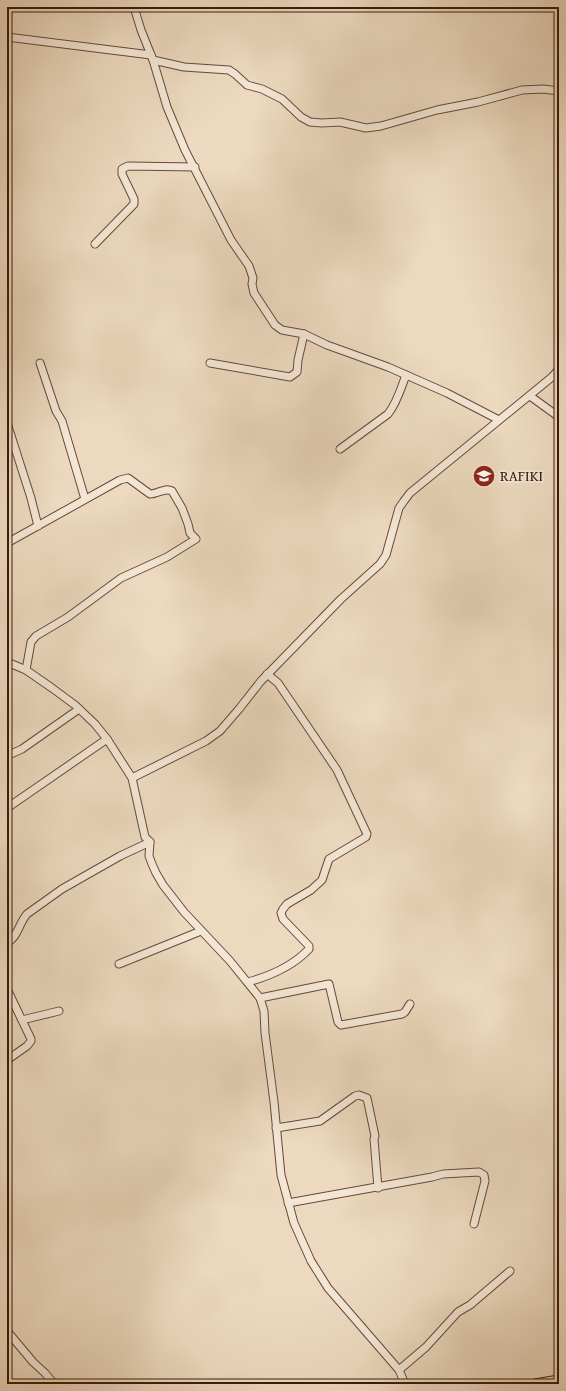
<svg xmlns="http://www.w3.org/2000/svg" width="566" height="1391" font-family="'Gentium Book Plus',serif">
  <rect width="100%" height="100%" fill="#ecd9bf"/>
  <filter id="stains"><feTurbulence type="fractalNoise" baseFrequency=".005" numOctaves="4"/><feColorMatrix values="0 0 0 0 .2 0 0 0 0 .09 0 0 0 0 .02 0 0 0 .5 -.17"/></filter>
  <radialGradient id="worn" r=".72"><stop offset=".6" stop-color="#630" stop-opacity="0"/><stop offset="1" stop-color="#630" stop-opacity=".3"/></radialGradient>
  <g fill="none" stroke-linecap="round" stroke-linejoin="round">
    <g stroke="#664a37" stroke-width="9">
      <g id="minor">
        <polyline points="134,7 141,30 153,60 167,107 185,150 231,240 249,266 253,278 252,284 254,293 275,325 282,330 304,334 327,345 388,367 447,393 499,420"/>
        <polyline points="7,37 151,55"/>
        <polyline points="153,60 184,67 229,70 235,74 247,85 262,89 282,99 301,117 310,122 322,123 340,122 366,128 381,126 437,110 478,102 522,90 543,89 559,91"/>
        <polyline points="95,244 134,204 134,199 122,174 122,169 128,166 195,167"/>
        <polyline points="40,363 56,411 62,421 85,499"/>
        <polyline points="210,363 290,377 297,372 298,360 304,334"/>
        <polyline points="530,396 559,417"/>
        <polyline points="7,423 31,498 38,526"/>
        <path d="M340,449L388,414C397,403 401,388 406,375"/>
        <path d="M7,543L120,480L128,478L150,494C158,494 165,487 172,491L182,508L188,524L190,533L196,539L167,557L121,578L68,617L36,636L31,642L26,670"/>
        <polyline points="7,662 26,670 52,688 75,705 95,724 107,739 132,778 145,837 150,842 149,856 152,864 156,873 163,885 184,912 230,961 260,998 264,1011 265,1033 274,1102 281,1175 294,1223 311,1261 328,1288 399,1370 405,1384"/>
        <polyline points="7,751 11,754 22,749 79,709"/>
        <polyline points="132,778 206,741 220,731 239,709 261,681 341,599 380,564 386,555 399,508 404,501 410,493 552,377 559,369"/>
        <polyline points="7,808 107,739"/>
        <path d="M7,943C18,937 19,923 27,914L62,889L120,856L150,842"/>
        <polyline points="119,964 201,931"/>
        <path d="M248,982C270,976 293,966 309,949V946L283,919L281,913L283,909L287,904L311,890L322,880L329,859L366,837L367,834L337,770L278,683L267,674"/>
        <polyline points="7,989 31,1039 31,1041 27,1046 7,1060"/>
        <polyline points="260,998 329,984 338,1022 341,1025 402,1014 405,1012 410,1004"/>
        <polyline points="22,1020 59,1011"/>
        <polyline points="276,1128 320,1121 355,1096 359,1095 367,1098 375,1136 374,1139 378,1188"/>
        <polyline points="288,1203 432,1177 443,1174 479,1172 484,1175 485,1181 474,1224"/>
        <polyline points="7,1331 33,1362 45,1373 54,1384"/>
        <polyline points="399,1370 426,1347 458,1312 470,1305 510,1271"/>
      </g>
    </g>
    <g stroke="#3a1a0a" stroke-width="11">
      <polyline id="major" points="535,1384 559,1380"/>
    </g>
    <use href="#minor" stroke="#f3e6d5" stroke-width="7"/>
    <use href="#major" stroke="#ecd9bf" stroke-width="9"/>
  </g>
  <defs>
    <g id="school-disc" transform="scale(1.15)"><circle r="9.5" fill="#8f2418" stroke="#f3e6d5"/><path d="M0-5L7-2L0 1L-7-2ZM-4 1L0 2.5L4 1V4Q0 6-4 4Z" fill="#fff"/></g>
  </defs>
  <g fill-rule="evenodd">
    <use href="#school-disc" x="484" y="476"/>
  </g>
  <g text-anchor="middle" stroke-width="3.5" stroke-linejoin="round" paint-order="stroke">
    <g font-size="15" fill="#3a1a0a" stroke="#f3e6d5" text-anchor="start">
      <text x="500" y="481">RAFIKI</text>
    </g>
  </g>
  <rect width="566" height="1391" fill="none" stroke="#ecd9bf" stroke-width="24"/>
  <rect x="8" y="8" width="550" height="1375" fill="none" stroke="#3a1a0a" stroke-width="2"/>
  <rect x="12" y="12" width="542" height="1367" fill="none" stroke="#3a1a0a"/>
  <rect width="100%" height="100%" filter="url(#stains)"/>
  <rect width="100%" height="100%" fill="url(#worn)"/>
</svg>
